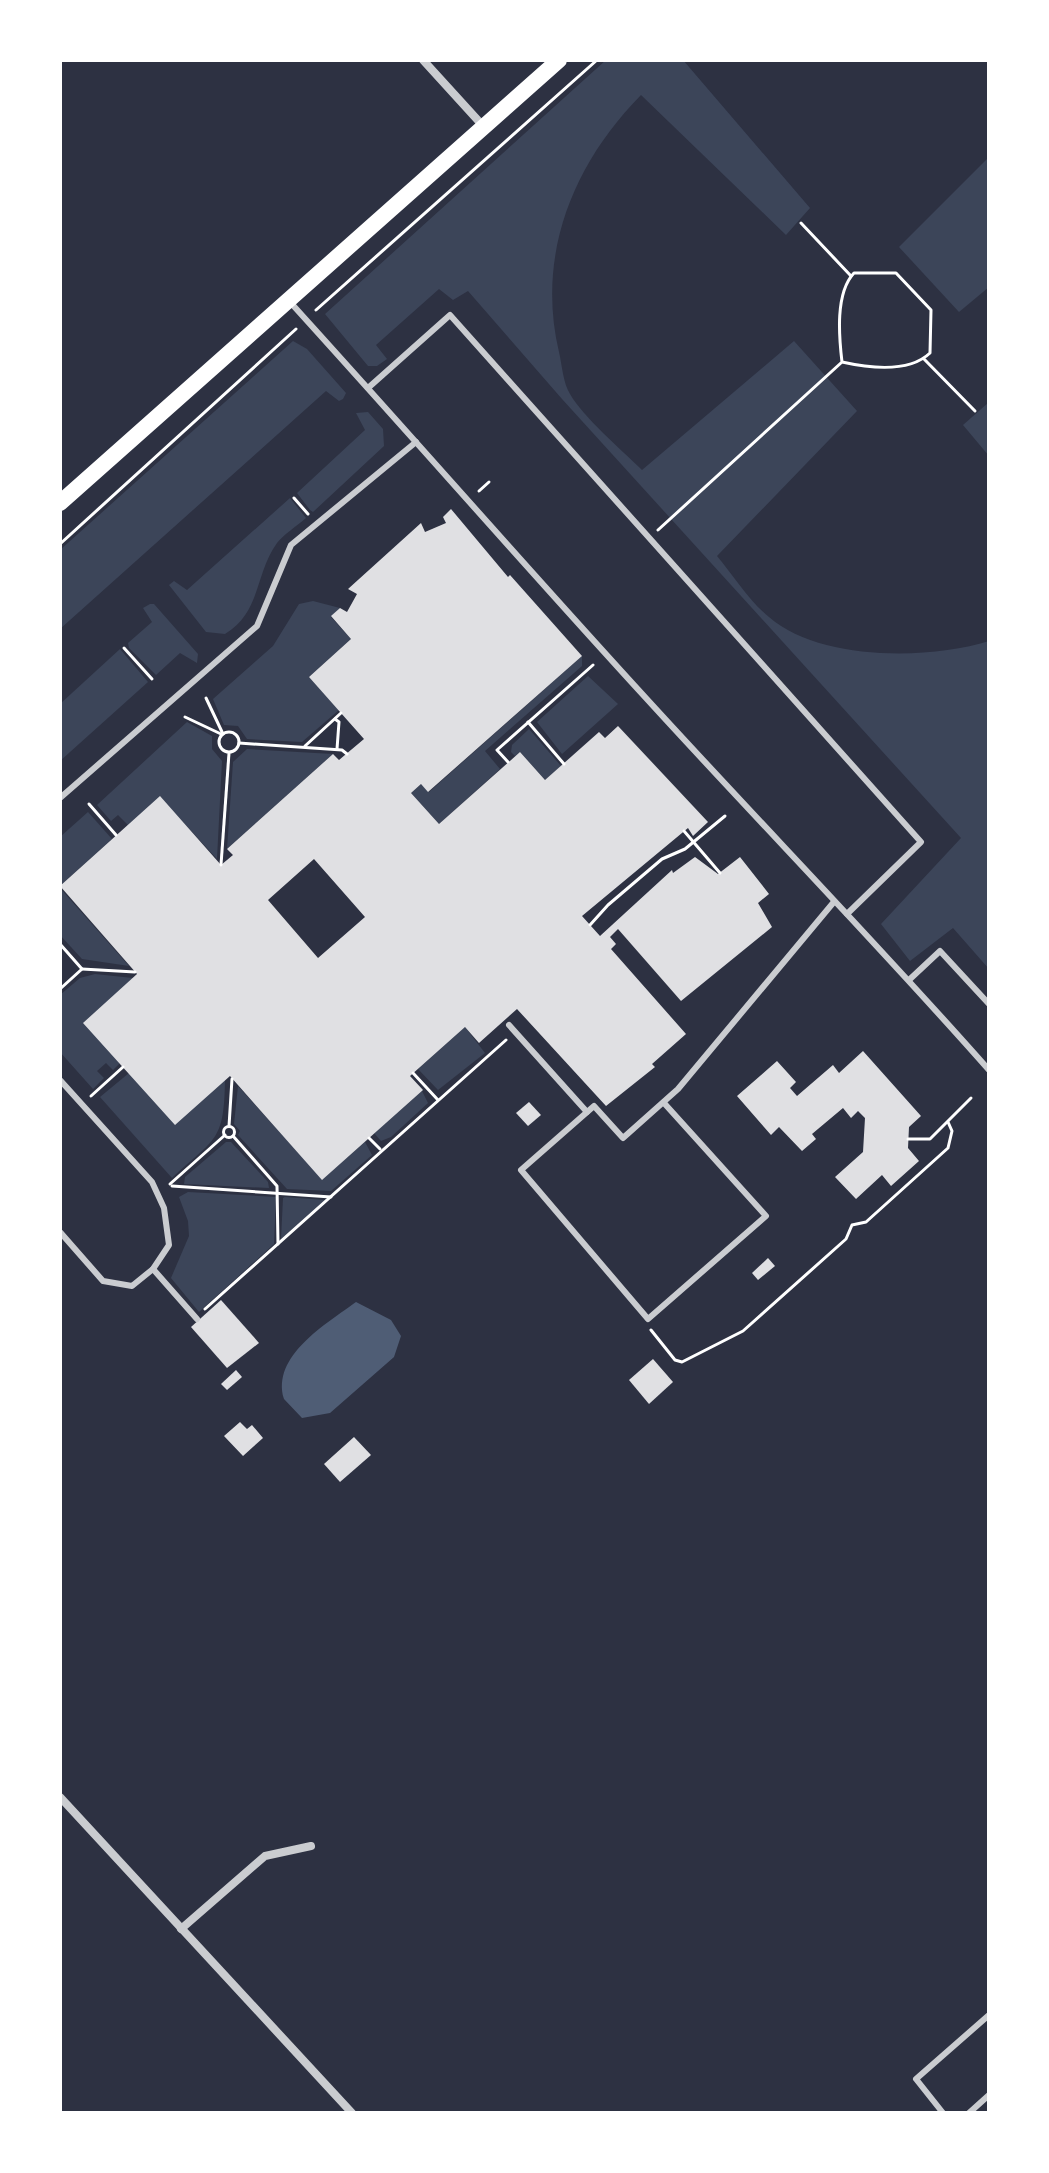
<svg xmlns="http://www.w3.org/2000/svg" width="1049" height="2173" font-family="Karla,sans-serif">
  <rect width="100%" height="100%" fill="#2d3142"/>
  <g fill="#3c4559">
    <path d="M606,60H683L810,208L786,235L641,95C573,164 536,255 559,352C562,365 563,383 570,394C583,417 622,450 642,470L794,341L857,411L717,556C733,575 749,601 769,617C819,661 929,660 989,641V969L953,928L910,961L881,924L961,838L562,399L468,291L453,300L439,289L376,345L387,359L377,366H368L325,314Z"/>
    <polygon points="989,157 989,287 959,312 899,247"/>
    <polygon points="293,341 307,349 346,393 343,399 339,401 326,391 60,629 60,550"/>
    <polygon points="988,403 989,404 989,456 963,425"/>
    <polygon points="368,412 383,429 384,446 313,512 310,510 297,493 365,430 356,413"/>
    <path d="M290,498L306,518C297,526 284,534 277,543C255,573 261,613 225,634L206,632L169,585L174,581L187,590Z"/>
    <polygon points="313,601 340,608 331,617 351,639 309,677 339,710 302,742 247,739 238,726 224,725 213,699 273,646 299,604"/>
    <polygon points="150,604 154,604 198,654 197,663 180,653 156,675 129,648 128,643 152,622 143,608"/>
    <polygon points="120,649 148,682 60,761 60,704"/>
    <polygon points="582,656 582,666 485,751 500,769 439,824 411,793 421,784 429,792"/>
    <polygon points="588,676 618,704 562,754 537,722"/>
    <polygon points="187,722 212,736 212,749 222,761 217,859 160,797 128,825 118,815 111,821 97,805"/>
    <polygon points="529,729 561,766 545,780 520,752 515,756 511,752 512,745"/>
    <polygon points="247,749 333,754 227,849 233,762"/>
    <polygon points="88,812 112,839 60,886 60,837"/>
    <polygon points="60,888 129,966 82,959 60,935"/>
    <polygon points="95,974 133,978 120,1063 113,1070 106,1063 97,1071 104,1078 93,1089 60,1052 60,995 80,978"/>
    <polygon points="465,1027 485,1053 438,1090 418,1069"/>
    <path d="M129,1073L225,1080C224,1142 216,1137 172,1178L100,1097Z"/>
    <polygon points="238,1086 322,1179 365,1142 372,1155 331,1191 287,1189 238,1135 240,1131 234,1124"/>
    <polygon points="422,1091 428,1103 391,1137 381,1141 374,1133"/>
    <polygon points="226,1142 231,1142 268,1182 269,1188 184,1184 185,1177"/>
    <polygon points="188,1192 276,1197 274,1244 199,1312 171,1278 189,1236 188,1221 179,1197"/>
    <polygon points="283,1198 285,1197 325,1200 281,1239"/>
  </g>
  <path fill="#4f5d75" d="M356,1302L391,1320L401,1336L394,1357L330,1413L302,1418L284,1399C271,1356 326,1324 356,1302Z"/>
  <g fill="#e0e0e3" fill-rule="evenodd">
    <path d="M451,509L508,577L510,575L582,656L428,792L421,784L411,793L439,824L520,752L545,780L599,732L605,738L618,726L708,822L693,836L688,828L582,916L600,936L672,870L673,873L695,857L718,874L740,857L769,894L758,903L772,927L681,1001L618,929L610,937L616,944L611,949L686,1034L652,1064L655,1067L606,1106L517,1009L479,1043L465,1027L410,1076L423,1090L322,1180L230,1076L175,1125L83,1023L137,974L60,886L160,796L221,865L233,855L227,849L333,754L339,760L364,739L309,677L351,639L331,616L340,608L347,612L357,594L348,589L421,523L425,532L446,523L443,517ZM314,859L365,917L318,958L268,900Z"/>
    <polygon points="863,1051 921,1116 909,1127 908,1148 919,1161 891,1186 882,1175 856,1199 835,1177 863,1152 865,1118 858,1111 851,1118 843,1108 812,1134 816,1139 802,1151 779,1127 771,1135 737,1096 777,1061 796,1082 790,1088 797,1096 833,1065 839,1073"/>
    <polygon points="529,1102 541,1115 528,1126 516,1113"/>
    <polygon points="768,1258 775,1266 758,1280 752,1273"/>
    <polygon points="221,1300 259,1343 227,1368 191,1327"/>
    <polygon points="653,1359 673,1382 649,1404 629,1380"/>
    <polygon points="236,1370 242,1377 227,1390 221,1384"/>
    <polygon points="240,1422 247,1429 252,1425 263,1438 243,1456 224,1436"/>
    <polygon points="354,1437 371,1455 340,1482 324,1464"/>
  </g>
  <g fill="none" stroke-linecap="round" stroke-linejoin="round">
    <g stroke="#fff" stroke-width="3">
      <polyline points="801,223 851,276"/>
      <polyline points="316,310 597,60"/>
      <polyline points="924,359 975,411"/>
      <polyline points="479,491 489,482"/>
      <polyline points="294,498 308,514"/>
      <path d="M658,530L842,362C839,337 835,293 854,273H896L931,310L930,353C909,373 869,368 842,362"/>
      <polyline points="60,544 296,329"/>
      <polyline points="124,648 152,679"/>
      <polyline points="206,698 223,734"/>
      <polyline points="185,717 221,734"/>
      <polyline points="335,719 339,722 337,749"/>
      <polyline points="528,722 564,764"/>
      <circle cx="229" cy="742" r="10"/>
      <polyline points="239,743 342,750 347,754"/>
      <polyline points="305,746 341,713"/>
      <polyline points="508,762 497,750 593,665"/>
      <polyline points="89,804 116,835"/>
      <polyline points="684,831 720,873"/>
      <polyline points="221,865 229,753"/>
      <polyline points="590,925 608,905 662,859 685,849 725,816"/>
      <polyline points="60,944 82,969 60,989"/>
      <polyline points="82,969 135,972"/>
      <polyline points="413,1073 438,1100"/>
      <polyline points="91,1096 123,1067"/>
      <polyline points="229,1126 232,1079"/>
      <circle cx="229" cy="1132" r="5.5"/>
      <polyline points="233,1136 277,1186 278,1244"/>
      <polyline points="369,1138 380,1149"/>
      <polyline points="908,1139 930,1139 971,1098"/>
      <polyline points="170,1184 225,1135"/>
      <polyline points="172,1186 331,1197"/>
      <polyline points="205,1309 506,1040"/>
      <polyline points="651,1330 675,1360 682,1362 743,1331 846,1239 852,1225 866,1222 948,1148 952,1131 948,1122"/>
    </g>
    <g stroke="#caccd0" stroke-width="6">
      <path d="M290,302C409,433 525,566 645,697C759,822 877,943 989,1070"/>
      <polyline points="368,388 450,315 921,842 847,914"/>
      <polyline points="60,798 257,626 291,545 416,442"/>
      <polyline points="909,980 940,951 989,1004"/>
      <polyline points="509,1025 587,1112"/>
      <polyline points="60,1080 152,1182 164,1208 169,1245 153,1269 132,1286 103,1281 60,1232"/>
      <polyline points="664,1103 766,1216 648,1319 521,1170 594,1106 623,1138 678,1089 833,903"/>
      <polyline points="153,1269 197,1319"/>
      <polyline points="943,2113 916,2079 989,2015"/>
      <polyline points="969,2113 989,2095"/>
    </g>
    <g stroke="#caccd0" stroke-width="8">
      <polyline points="423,60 484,127"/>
      <polyline points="60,1797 352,2113"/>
      <polyline points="181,1929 265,1856 311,1846"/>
    </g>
    <polyline stroke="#fff" stroke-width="16" points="60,503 559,60"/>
  </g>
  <rect width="1049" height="2173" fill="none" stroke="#ffffff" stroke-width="124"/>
</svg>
